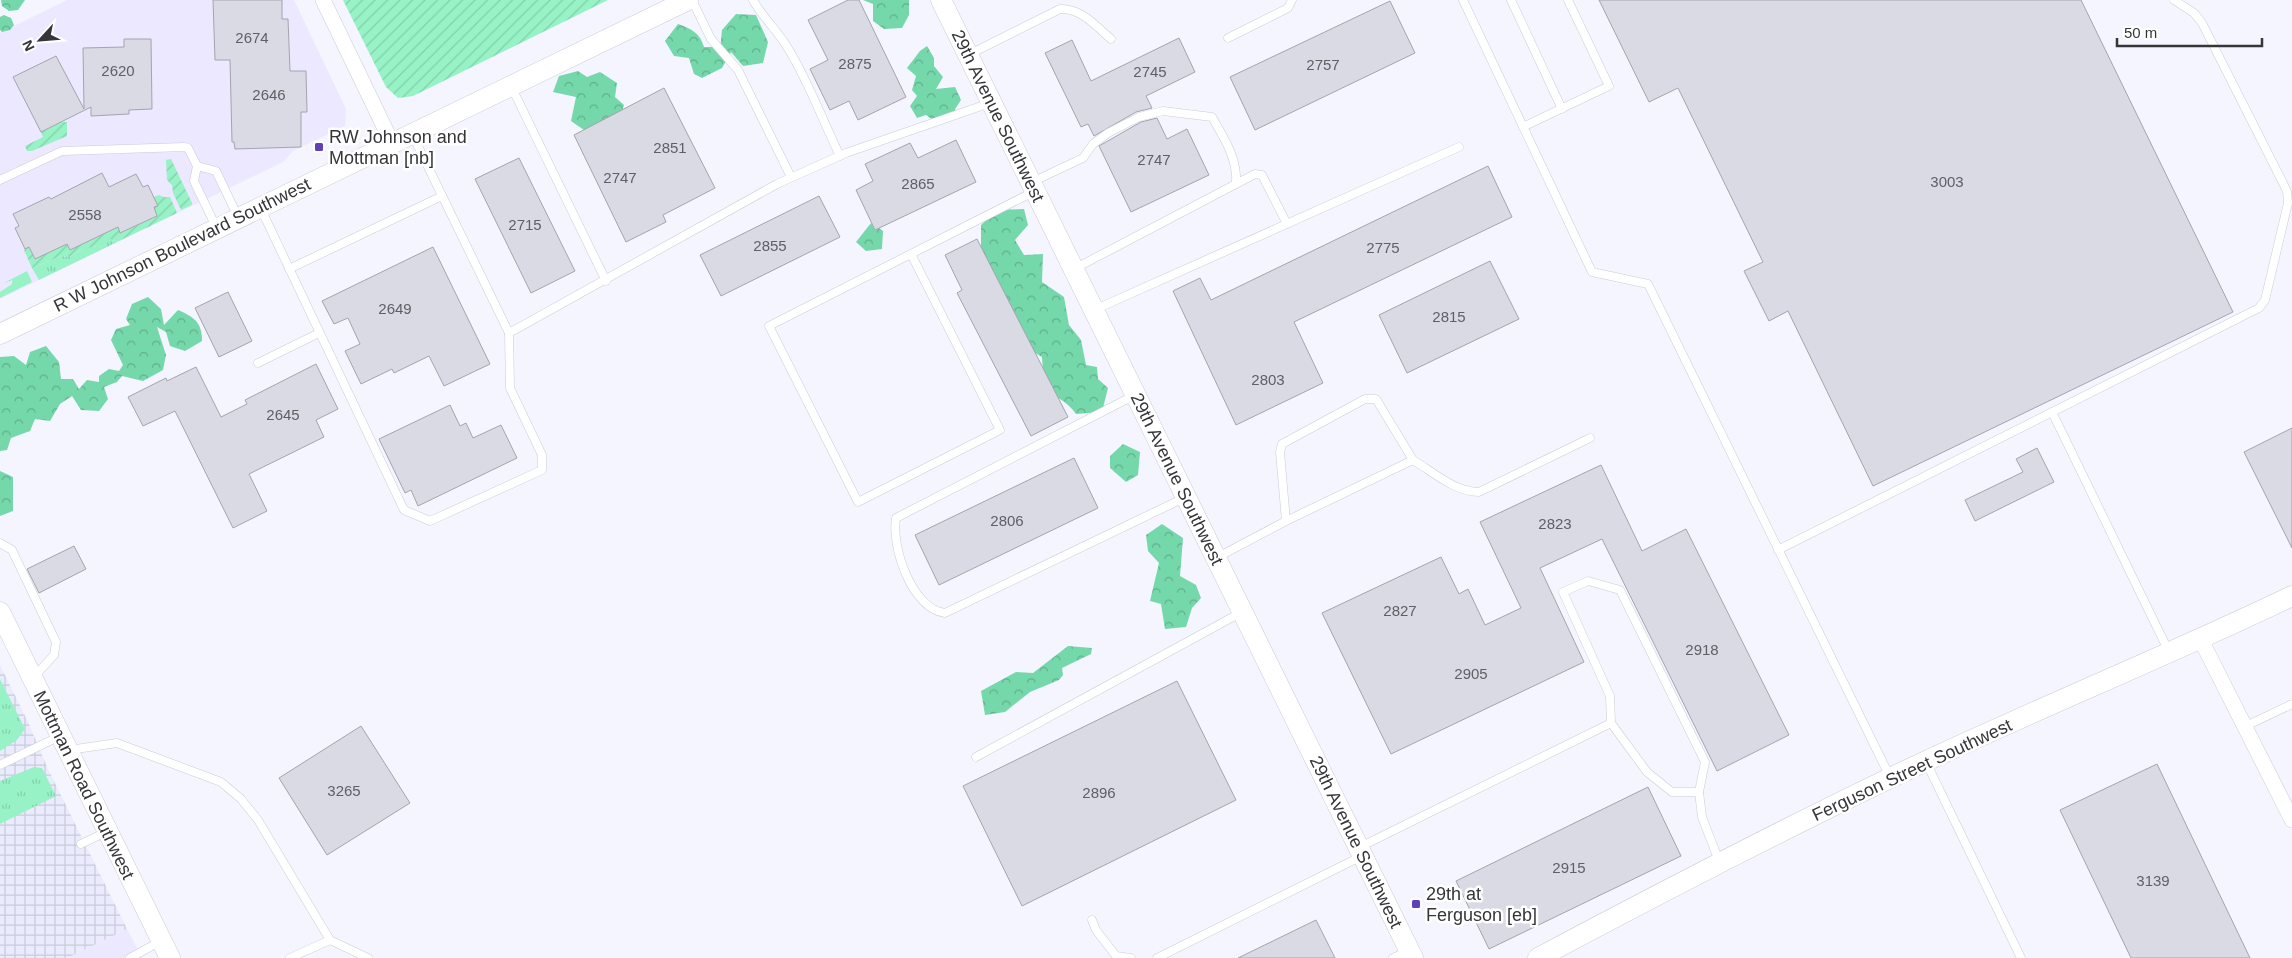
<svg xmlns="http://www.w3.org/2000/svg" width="2292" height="958" font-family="Arial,sans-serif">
  <defs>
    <pattern id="industrial-grid" width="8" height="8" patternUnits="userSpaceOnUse" patternTransform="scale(1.25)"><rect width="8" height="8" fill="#eaebfd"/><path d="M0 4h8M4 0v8" fill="none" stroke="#c9cada"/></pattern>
    <pattern id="grass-tufts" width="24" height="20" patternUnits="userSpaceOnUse" patternTransform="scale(1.25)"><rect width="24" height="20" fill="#97f2c6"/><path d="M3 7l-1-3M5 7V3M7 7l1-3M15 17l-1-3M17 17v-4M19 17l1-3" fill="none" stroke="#83d0ab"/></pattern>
    <pattern id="forest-crowns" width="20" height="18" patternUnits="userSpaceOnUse" patternTransform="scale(1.25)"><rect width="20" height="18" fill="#75d8aa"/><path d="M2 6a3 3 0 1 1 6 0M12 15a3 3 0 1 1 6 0" fill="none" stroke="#61b08b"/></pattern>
    <pattern id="garden-furrows" width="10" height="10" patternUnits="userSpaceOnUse" patternTransform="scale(1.25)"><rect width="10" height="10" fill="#97f2c6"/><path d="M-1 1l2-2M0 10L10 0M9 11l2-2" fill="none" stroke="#83d0ab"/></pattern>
  </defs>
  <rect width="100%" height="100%" fill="#f4f5ff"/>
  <g fill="#ebe8ff">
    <polygon points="67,0 294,0 346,109 345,126 293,151 283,162 0,299 0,33"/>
    <polygon points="127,929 142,958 67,958"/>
  </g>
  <polygon fill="url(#industrial-grid)" points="0,665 28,722 48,769 127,929 67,958 0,958"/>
  <g fill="url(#grass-tufts)">
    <path d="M110,239L117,242L39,280L32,268L61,256L70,257C80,251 88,244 100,247L102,243Z"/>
    <polygon points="27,271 32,282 0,298 0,292 12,284 12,280 4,283"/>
    <polygon points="0,679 25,729 17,740 0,751"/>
    <polygon points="34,767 42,768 56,796 0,824 0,781"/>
  </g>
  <g fill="url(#forest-crowns)">
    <polygon points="1,0 25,0 18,10 9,11 2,6"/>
    <polygon points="863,0 909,0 909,15 902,28 884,29 873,21 873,4"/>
    <path d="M736,14L756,15L768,42L763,63L743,66L731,52L722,68L702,78L694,74L689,58L674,56L665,41L678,24C692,29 700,33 704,47H716L720,50L722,30Z"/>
    <polygon points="4,15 11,18 14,25 10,30 2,32 0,30 0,17"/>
    <polygon points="927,46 934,58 934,66 943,77 936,89 955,87 961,100 955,109 957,113 933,120 926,115 917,118 910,106 917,96 912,90 916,76 907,68 920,51"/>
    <polygon points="578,71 587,77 600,72 617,83 615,97 624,105 618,123 594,133 584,130 571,121 576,97 553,92 559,76"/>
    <path d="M1024,209L1028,225L1015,240L1024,255L1043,254L1042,282L1064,297L1069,325L1081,340L1086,365L1097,367L1098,379L1108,388L1102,412L1076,414C1067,401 1057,398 1044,389L1042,357L1017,342L981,255V225L997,210Z"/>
    <polygon points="871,223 875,230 879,228 883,231 882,249 866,251 856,242"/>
    <path d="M148,297L161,309L164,325L178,310C194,317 202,322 202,341L185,351L170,346L166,332L157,327L166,355L163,370L143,381L122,376L117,382L104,387L108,399L99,411L81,410L72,396L60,404L50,421L35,419L30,431L11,438L7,450L0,451V357L14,356L26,365L30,352L46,346L59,362L61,379H73L79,389L87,380L99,382V376L109,369L119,371L123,365L111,340L116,329L130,325L126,319L132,304Z"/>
    <polygon points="1123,444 1140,452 1138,475 1126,482 1110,468 1110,456"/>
    <polygon points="0,471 13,477 13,511 0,516"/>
    <polygon points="1162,524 1183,538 1180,576 1196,585 1201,598 1192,608 1186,627 1165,629 1161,604 1150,601 1159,563 1148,551 1146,535"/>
    <polygon points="1068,646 1092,648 1091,654 1062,668 1063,675 1059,680 1030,692 1005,712 985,715 981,691 1016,672 1033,673"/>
  </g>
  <g fill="url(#garden-furrows)">
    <polygon points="343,0 608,0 413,96 398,98 386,87"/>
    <polygon points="61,122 67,122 67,136 32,151 27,151 25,146 43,137 41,132"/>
    <polygon points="171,159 192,203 192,205 181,210 173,193 172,185 167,180 166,160"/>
    <polygon points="159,195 164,197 170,197 177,213 117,242 110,239 98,248 95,246 81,250 70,257 61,256 32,268 24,250 29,247 35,259 67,244 70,250 118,227 121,233 157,216 154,207 157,206 154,197"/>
  </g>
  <g fill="#d9dae4" stroke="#a4a4ae">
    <polygon points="213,0 282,0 282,19 288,19 290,71 306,71 307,112 301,112 301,147 235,149 234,142 232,142 230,60 215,60"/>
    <polygon points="848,0 859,0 906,97 858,120 849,101 830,110 810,69 828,60 808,20"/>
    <polygon points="1599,0 2081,0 2233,312 1873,486 1788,311 1769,321 1744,271 1763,262 1678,88 1649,102"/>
    <polygon points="1390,1 1415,53 1255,130 1230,77"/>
    <polygon points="1179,38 1195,72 1146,96 1152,108 1136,112 1094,136 1088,124 1081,127 1045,53 1072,40 1091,81"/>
    <polygon points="124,39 151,39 152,109 129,110 129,114 91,116 91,107 41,132 13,77 56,56 84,109 83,48 124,47"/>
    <polygon points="664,88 715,188 663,215 666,222 626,242 574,135"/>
    <polygon points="1157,118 1167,139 1187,129 1209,175 1131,212 1099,146 1141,122"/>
    <polygon points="956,140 976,182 875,230 856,190 873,181 865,164 910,143 918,158"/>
    <polygon points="519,158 575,271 531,293 475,179"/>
    <polygon points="1488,166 1512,217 1294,322 1323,383 1236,425 1173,291 1200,278 1211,300"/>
    <polygon points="102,173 109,187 136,174 143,187 148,185 158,206 154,207 157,216 120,233 118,227 70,250 67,244 35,259 29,247 25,249 15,228 19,226 13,214 49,197 51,199"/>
    <polygon points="819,196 840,237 721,296 700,255"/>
    <polygon points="977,239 1068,417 1031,436 957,293 962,290 945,255"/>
    <polygon points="433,247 490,364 444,386 429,356 394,373 392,369 361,384 345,351 360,344 348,318 334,324 322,301"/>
    <polygon points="1490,261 1519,319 1407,373 1379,315"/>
    <polygon points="228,292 252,341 219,357 195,308"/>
    <polygon points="316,364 338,409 316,420 324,437 249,474 267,511 233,528 175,411 143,426 128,397 166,378 167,381 196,367 221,417 247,404 245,400"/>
    <polygon points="450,405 460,426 466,423 473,438 501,425 517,458 418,506 411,490 405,493 379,439"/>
    <polygon points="2292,428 2292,548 2244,452"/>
    <polygon points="2037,448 2054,482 1975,521 1965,500 2023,472 2016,459"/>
    <polygon points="1074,458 1098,508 939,585 915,535"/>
    <polygon points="1601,465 1642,551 1686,529 1789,735 1717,771 1602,539 1540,568 1584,662 1391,754 1322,613 1441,557 1459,594 1468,589 1485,625 1521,608 1480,522"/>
    <polygon points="74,546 86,569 39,593 27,569"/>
    <polygon points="1177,681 1236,800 1022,906 963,786"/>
    <polygon points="361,726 410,803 327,855 279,778"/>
    <polygon points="2157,764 2250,958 2131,958 2060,810"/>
    <polygon points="1648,787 1681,856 1489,949 1456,881"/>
    <polygon points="1316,920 1335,958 1238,958"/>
  </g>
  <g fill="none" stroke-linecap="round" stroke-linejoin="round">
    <g stroke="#cbccd6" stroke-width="9">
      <g id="service">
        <polyline points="692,0 711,39 738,70 791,177"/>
        <path d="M753,0C763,18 779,32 789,50C809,83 823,121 840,156"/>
        <polyline points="1463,0 1592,272 1648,284 1890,777"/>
        <polyline points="1511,0 1562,109"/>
        <polyline points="1228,38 1288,8 1292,0"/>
        <path d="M968,55L1060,9C1081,8 1096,26 1111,39"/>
        <polyline points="511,86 606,281"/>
        <polyline points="1523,127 1609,86 1568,0"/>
        <polyline points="197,166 216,171 238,217"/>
        <polyline points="0,180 62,151 184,147 188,148 197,166 194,181 217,229"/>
        <path d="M1032,182L1083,158L1093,144L1108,133L1139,117L1163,111L1212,117C1224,138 1238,159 1236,184"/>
        <polyline points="261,209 404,510 430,521 542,470 542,455 510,388 509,333 412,134"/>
        <polyline points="911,254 1000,430 858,502 769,326 1035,191"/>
        <polyline points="289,269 442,196"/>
        <polyline points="1074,269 1255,174 1262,175 1287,224"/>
        <polyline points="1094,310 1459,147"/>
        <polyline points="509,333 777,184 846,153 990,103"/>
        <polyline points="258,363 319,333"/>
        <path d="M1135,395L896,518C891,547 912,609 945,613L1184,498"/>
        <polyline points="2052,412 2169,652"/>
        <polyline points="1286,521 1280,452 1282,444 1365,399 1376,399 1413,460"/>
        <polyline points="0,543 12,550 56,642 54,655 33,678"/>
        <polyline points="1778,550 2259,308 2265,300 2288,203 2287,191 2202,23 2194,13 2174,0"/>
        <path d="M1216,558L1286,521L1413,460C1433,472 1455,492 1479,492L1590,438"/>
        <polyline points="1611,723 1647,772 1672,792 1699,792"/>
        <polyline points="2246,726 2292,704"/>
        <polyline points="69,750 117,743 221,782 241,799 258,820 330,940 290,958"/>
        <polyline points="976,757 1242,612"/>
        <polyline points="1926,762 2021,958"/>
        <polyline points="0,765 60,736"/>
        <polyline points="81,844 106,832"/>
        <polyline points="1360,847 1611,723 1610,696 1563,592 1588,581 1620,590 1705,762 1699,792 1702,817 1719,861"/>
        <polyline points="1092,920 1096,930 1116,956 1131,958"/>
        <polyline points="330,940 368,958"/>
        <polyline points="130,958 161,941"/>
        <polyline points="1157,958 1362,856"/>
        <polyline points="1393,958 1409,950"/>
      </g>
    </g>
    <g stroke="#cbccd6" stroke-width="16">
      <g id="minor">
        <polyline points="323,0 392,143"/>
        <polyline points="2201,640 2292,820"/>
      </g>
    </g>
    <g stroke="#cbccd6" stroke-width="21">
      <g id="tertiary">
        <polyline points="941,0 1413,958"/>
        <polyline points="0,334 688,0"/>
        <polyline points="0,612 170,958"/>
        <path d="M1538,958C1666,890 1794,823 1924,762C2046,705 2171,654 2292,596"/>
      </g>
    </g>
    <use href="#service" stroke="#fff" stroke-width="8"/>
    <use href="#minor" stroke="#fff" stroke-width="15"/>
    <use href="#tertiary" stroke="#fff" stroke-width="20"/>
  </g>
  <g fill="#5f41b9" stroke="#fff" stroke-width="2">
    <rect x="314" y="142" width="10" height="10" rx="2.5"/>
    <rect x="1411" y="899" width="10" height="10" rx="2.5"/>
  </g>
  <g text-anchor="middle" stroke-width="5" stroke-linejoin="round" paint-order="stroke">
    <g font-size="15" fill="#5f5f64">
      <text x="252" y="43">2674</text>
      <text x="855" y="69">2875</text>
      <text x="1323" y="70">2757</text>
      <text x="118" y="76">2620</text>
      <text x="1150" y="77">2745</text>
      <text x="269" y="100">2646</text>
      <text x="670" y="153">2851</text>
      <text x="1154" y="165">2747</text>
      <text x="620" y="183">2747</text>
      <text x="1947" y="187">3003</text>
      <text x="918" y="189">2865</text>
      <text x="85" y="220">2558</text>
      <text x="525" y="230">2715</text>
      <text x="770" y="251">2855</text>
      <text x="1383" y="253">2775</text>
      <text x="395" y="314">2649</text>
      <text x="1449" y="322">2815</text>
      <text x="1268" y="385">2803</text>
      <text x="283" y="420">2645</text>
      <text x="1007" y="526">2806</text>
      <text x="1555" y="529">2823</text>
      <text x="1400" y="616">2827</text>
      <text x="1702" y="655">2918</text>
      <text x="1471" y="679">2905</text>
      <text x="344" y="796">3265</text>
      <text x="1099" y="798">2896</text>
      <text x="1569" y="873">2915</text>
      <text x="2153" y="886">3139</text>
    </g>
    <g font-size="18" fill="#36363a" stroke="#fff">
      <text transform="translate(998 116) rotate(64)" y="6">29th Avenue Southwest</text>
      <text transform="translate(182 245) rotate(-26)" y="6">R W Johnson Boulevard Southwest</text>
      <text transform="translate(1177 479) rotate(64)" y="6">29th Avenue Southwest</text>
      <text transform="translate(1912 770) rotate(-25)" y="6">Ferguson Street Southwest</text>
      <text transform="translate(84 785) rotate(64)" y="6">Mottman Road Southwest</text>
      <text transform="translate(1356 842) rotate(64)" y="6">29th Avenue Southwest</text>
    </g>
    <g font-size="18" fill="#36363a" stroke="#fff" text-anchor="start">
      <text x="329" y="143">RW Johnson and<tspan x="329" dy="21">Mottman [nb]</tspan></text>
      <text x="1426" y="900">29th at<tspan x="1426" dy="21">Ferguson [eb]</tspan></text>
    </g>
  </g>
  <g transform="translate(40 40) rotate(244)" stroke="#ffffff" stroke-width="4" paint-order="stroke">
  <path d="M0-4L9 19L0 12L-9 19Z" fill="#36363a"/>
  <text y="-8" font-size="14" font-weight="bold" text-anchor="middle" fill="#36363a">N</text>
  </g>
  <path d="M2117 38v8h145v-8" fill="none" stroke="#36363a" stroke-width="2.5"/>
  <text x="2124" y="38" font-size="15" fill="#36363a" stroke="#ffffff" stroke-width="4" paint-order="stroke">50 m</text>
</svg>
